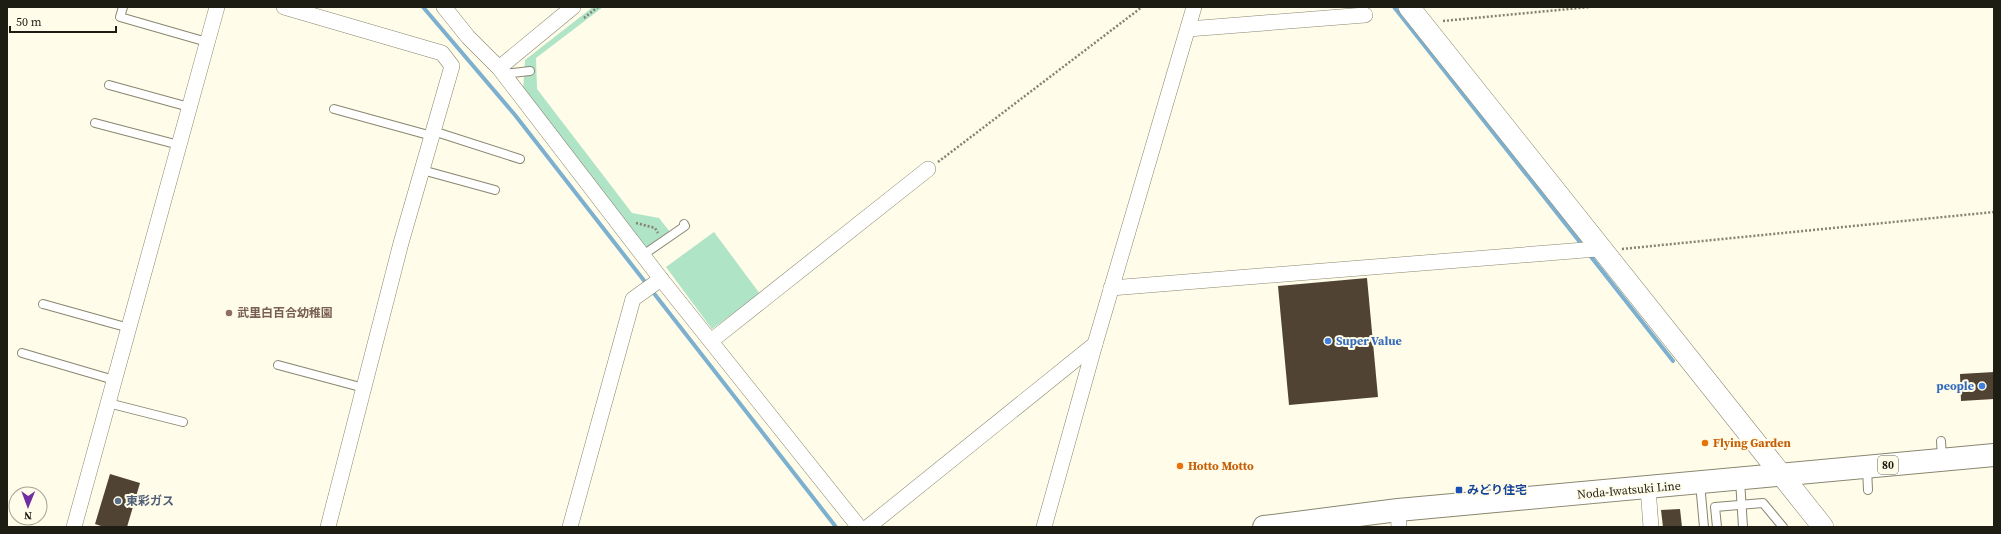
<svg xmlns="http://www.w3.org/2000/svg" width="2001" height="534" font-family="'Source Serif 4','Noto Sans JP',serif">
  <rect width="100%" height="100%" fill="#fffce9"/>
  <g fill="#afe4c7">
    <polygon points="593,7 603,7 536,58 537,89 632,213 659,218 670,232 645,250 523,92 525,60"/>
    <polygon points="714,232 760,294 712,329 666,267"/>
  </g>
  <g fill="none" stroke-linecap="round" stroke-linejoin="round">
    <g stroke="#7cb0ce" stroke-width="4">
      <polyline points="423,7 515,115 836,527"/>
      <polyline points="1394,7 1583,246"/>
      <polyline points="1588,253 1673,361"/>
    </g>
  </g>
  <g fill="#504333">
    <polygon points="1367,278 1378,397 1289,405 1278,286"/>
    <polygon points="1994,372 1994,399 1961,401 1960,374"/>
    <polygon points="110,474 140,483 127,527 104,527 95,524"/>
    <polygon points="1680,509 1682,527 1663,527 1661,510"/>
  </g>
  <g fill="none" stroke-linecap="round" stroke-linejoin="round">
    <g stroke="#898670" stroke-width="10">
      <g id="lane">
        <polyline points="123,7 120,17 207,42"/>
        <polyline points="504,74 530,71"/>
        <polyline points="109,85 189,107"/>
        <polyline points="334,109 432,136"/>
        <polyline points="95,123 179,145"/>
        <polyline points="433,131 520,159"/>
        <polyline points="422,170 495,190"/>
        <polyline points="643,255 685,226 684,224"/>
        <polyline points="43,304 129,328"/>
        <polyline points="22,353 114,380"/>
        <polyline points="278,365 364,388"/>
        <polyline points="108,403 183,422"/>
        <polyline points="1941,441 1942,459"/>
        <polyline points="1867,468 1868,490"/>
        <polyline points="1740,480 1743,527"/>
        <polyline points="1700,483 1704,527"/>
        <polyline points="1717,527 1715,507 1763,503 1783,527"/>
      </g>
    </g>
    <g stroke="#898670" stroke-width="16">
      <g id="street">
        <polyline points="284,7 442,53 452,66 401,243 328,527"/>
        <polyline points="444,7 468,37 499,68 661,279 859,527"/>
        <polyline points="1188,29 1365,15"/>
        <polyline points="499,68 573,7"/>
        <polyline points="1111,288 1597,249 1602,250"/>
        <polyline points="711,341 928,169"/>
        <polyline points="1648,488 1651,527"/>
        <polyline points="1398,510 1399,527"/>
        <polyline points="74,527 217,7"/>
        <polyline points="570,527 633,299 661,279"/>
        <polyline points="868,527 1095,344"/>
        <polyline points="1044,527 1095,344 1194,7"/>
      </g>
    </g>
    <g stroke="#898670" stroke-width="22">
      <polyline id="secondary" points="1409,7 1823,527"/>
    </g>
    <g stroke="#898670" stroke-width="24">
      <polyline id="primary" points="1264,527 1398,510 1994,455"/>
    </g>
    <g stroke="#848274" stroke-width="2.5" stroke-dasharray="2 2" stroke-linecap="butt">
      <polyline points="584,18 598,7"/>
      <polyline points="1443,21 1590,7"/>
      <polyline points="938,162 1142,7"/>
      <polyline points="636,223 655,228 658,233"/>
      <polyline points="1622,249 1994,212"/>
    </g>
    <use href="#lane" stroke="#fff" stroke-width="8"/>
    <use href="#street" stroke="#fff" stroke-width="15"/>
    <use href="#secondary" stroke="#fff" stroke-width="21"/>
    <use href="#primary" stroke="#fff" stroke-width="22"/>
  </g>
  <circle fill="#8d6e63" stroke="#fffce9" stroke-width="1.5" cx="229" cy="313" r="4"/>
  <g fill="#3f7fe0" stroke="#fffce9" stroke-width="1.5">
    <circle cx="1328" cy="341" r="4"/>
    <circle cx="1982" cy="386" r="4"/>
  </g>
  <g fill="#e8710a" stroke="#fffce9" stroke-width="1.5">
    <circle cx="1705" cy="443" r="4"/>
    <circle cx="1180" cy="466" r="4"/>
  </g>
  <rect fill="#1a4fb4" stroke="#fffce9" stroke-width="1.5" x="1455" y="486" width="8" height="8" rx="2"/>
  <circle fill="#5c6f8a" stroke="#fffce9" stroke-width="1.5" cx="118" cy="501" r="4"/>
  <g text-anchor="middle" stroke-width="4" stroke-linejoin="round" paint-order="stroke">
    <rect fill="#fffce9" stroke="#626054" stroke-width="1" x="1878" y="456" width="20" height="18" rx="3"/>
    <g font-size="11" font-weight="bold" fill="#1e1d14">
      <text x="1888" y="469">80</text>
    </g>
    <g font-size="12" font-weight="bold" fill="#785e54" stroke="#fffce9" text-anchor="start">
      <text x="237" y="317">武里白百合幼稚園</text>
    </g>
    <g font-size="12" font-weight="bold" fill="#366cbe" stroke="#fffce9" text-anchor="start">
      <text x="1336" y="345">Super Value</text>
      <text x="1974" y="390" text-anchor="end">people</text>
    </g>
    <g font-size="12" font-weight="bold" fill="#c56008" stroke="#fffce9" text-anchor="start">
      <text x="1713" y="447">Flying Garden</text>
      <text x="1188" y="470">Hotto Motto</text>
    </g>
    <g font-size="12" font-weight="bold" fill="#164399" stroke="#fffce9" text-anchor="start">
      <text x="1467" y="494">みどり住宅</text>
    </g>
    <g font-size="12" fill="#1e1d14" stroke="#fffce9">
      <text transform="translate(1629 490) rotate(-5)" y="4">Noda-Iwatsuki Line</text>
    </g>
    <g font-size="12" font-weight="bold" fill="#4e5e75" stroke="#fffce9" text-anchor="start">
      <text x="126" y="505">東彩ガス</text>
    </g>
  </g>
  <rect width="2001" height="534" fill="none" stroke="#1e1d14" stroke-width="16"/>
  <g transform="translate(28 506) rotate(181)"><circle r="19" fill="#fffce9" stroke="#a5a394"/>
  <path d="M0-3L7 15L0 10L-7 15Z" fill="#712da1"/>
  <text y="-6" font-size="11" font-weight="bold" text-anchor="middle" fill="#1e1d14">N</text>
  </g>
  <path d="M10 26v6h106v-6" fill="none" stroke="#1e1d14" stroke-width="2"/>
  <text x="16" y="26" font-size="12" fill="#1e1d14" stroke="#fffce9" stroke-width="3" paint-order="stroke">50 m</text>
</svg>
